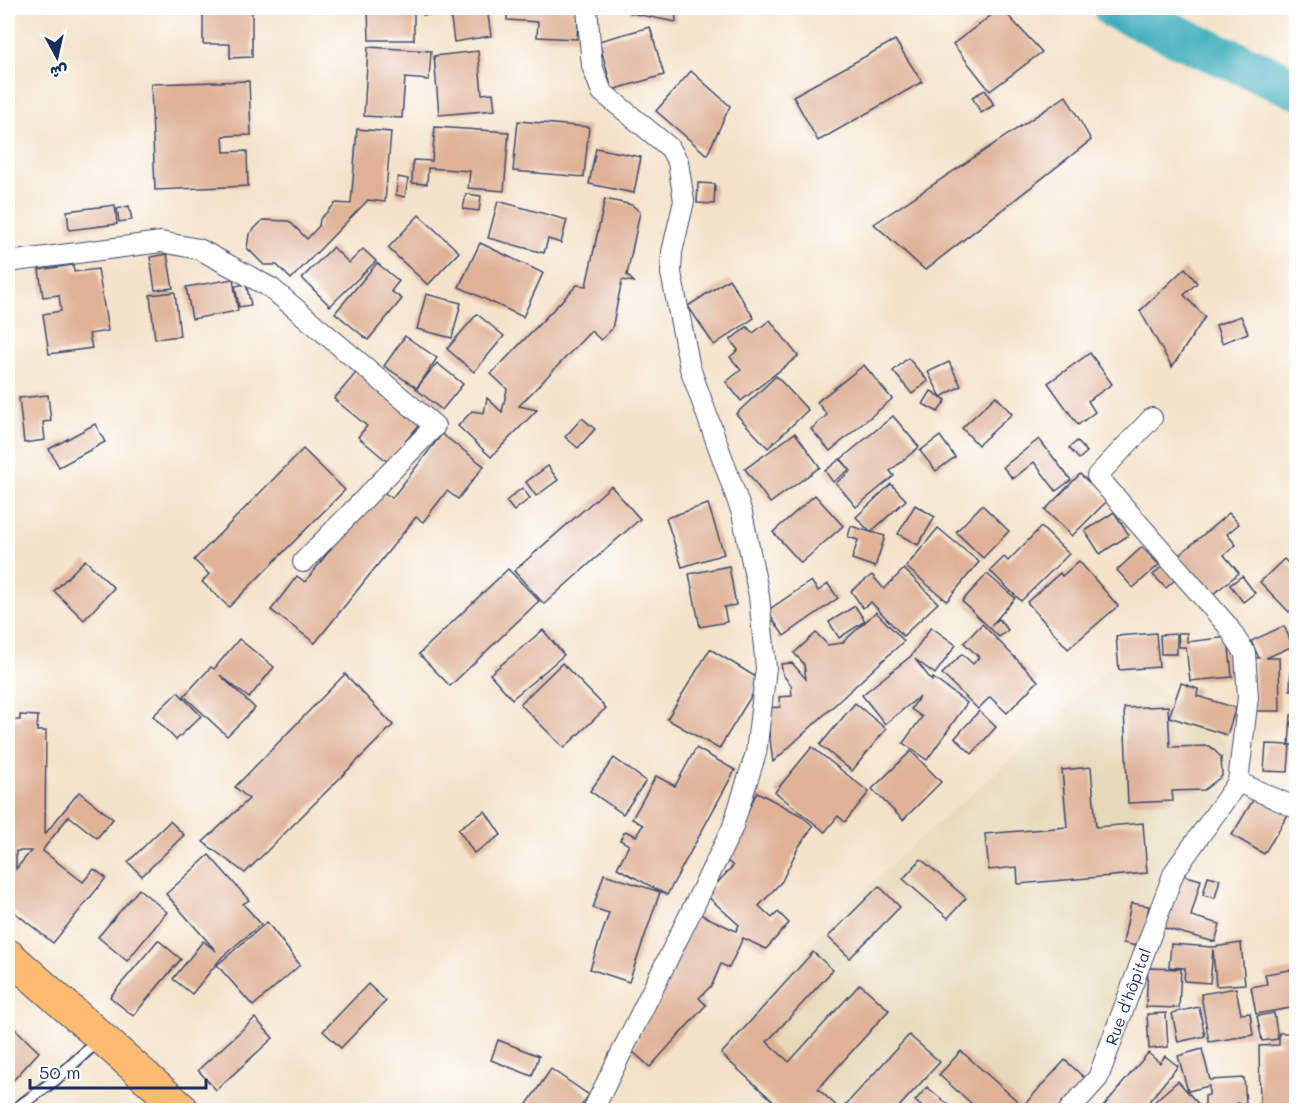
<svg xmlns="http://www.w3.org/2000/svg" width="1304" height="1118" font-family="Mali,'Playpen Sans Arabic',sans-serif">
  <rect width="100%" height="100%" fill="#fff"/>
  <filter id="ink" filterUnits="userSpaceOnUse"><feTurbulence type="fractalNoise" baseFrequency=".0167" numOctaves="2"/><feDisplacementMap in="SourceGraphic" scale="12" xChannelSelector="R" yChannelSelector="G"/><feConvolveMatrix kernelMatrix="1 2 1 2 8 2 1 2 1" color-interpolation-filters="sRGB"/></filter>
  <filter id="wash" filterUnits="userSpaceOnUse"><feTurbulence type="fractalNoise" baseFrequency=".008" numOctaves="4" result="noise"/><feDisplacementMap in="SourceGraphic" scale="24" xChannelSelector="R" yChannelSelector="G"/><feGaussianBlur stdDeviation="1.35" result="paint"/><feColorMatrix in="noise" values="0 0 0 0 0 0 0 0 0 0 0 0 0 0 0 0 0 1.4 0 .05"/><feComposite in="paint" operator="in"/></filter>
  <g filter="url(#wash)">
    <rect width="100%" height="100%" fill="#f4e3ca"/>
    <polygon fill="#e7daba" points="1114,663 1166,694 1246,758 1185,864 1073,1110 971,1110 938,1079 908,1110 777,1110 717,1051 832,920 909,848 1040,734"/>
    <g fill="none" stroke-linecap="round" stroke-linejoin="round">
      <polyline stroke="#3faebc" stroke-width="42" points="1114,8 1296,88"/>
    </g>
    <g id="blocks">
      <g fill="#dfb297" fill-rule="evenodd">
        <polygon points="368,8 414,8 414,40 369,40"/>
        <rect x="423" y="8" width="11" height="7"/>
        <polygon points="471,8 487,8 491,36 454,42 450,11"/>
        <polygon points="508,8 579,8 577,39 537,37 538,22 507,20"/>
        <polygon points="630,8 675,8 676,22 630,13"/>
        <polygon points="1001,8 1042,52 990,91 953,44"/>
        <polygon points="203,10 252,10 252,57 230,58 230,44 203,44"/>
        <polygon points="650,27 664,75 612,90 599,41"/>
        <polygon points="895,40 922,82 818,141 793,96"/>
        <polygon points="368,47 431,51 429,80 405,78 402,118 364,116"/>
        <polygon points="478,51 482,94 493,93 495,110 439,115 434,56"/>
        <polygon points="691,71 730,106 707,155 656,111"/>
        <polygon points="249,81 251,135 223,136 224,152 247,151 248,186 155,190 151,84"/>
        <polygon points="985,90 994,105 981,113 972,97"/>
        <polygon points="1066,96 1091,140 925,270 874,224"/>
        <polygon points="518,121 589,127 584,177 513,171"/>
        <polygon points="435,127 509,132 504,191 468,188 470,171 428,168 427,184 412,183 413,160 432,161"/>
        <polygon points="357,129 391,132 385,202 368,200 291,279 277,265 264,265 247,248 249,234 263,220 289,221 307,239 319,226 320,219 336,203 351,204"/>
        <polygon points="596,148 641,157 634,193 589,184"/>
        <polygon points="398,177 408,179 405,197 396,195"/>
        <polygon points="698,183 715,184 714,204 697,203"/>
        <polygon points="466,194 481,196 479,211 463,209"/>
        <polygon points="605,199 632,205 640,212 627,275 634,282 622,280 612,329 601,340 591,331 519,406 537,410 491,457 458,426 472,411 484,413 487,398 502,412 507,389 491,374 577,285 586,286"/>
        <polygon points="498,201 567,220 561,243 548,239 544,253 488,238"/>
        <polygon points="115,205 117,224 69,230 67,211"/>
        <polygon points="129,206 132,220 119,222 117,209"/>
        <polygon points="419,215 459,252 428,285 388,248"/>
        <polygon points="480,243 543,273 523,317 459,287"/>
        <polygon points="333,247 349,263 363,249 376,261 330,306 302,278"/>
        <polygon points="167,254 173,288 155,290 150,257"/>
        <polygon points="377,263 399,281 391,291 402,299 368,340 335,313"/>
        <polygon points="73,265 74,272 98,269 108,331 89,334 92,348 49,354 43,314 61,311 59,295 43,297 39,270"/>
        <polygon points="1185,268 1197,283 1184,295 1205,317 1172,367 1140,311"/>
        <polygon points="233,279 238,311 192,319 186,287"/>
        <polygon points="729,279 754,318 714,345 688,306"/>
        <polygon points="246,284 251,305 239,307 235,286"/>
        <polygon points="175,292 180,336 155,339 150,295"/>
        <polygon points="426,294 461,303 452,338 417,329"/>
        <polygon points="477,314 504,336 474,372 447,349"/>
        <polygon points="1241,316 1248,333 1222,343 1216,325"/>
        <polygon points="770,320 798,356 741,401 726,382 741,370 730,357 738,350 730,340 747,327 753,333"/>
        <polygon points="405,336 437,358 417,388 384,366"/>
        <polygon points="1090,353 1112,384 1088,401 1095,412 1078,425 1048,383"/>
        <polygon points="908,358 928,381 912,394 893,371"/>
        <polygon points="949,362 961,386 941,397 928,372"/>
        <polygon points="437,363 463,384 442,410 416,389"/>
        <polygon points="864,365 892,399 830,451 811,429 827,415 817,402"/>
        <polygon points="361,367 424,419 388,462 358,437 367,426 334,399"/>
        <polygon points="776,376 808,410 768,448 736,414"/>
        <polygon points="931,391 946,400 938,412 923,404"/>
        <polygon points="48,395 51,421 43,422 45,440 24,443 19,398"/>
        <polygon points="996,396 1012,414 978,445 962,428"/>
        <polygon points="893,416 919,447 890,471 894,476 856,507 836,483 851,471 841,459"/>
        <polygon points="582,418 595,429 578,448 565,437"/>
        <polygon points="95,424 105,442 59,467 49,449"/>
        <polygon points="795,433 820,467 770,503 745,469"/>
        <polygon points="442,434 484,466 458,499 447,491 423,522 416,517 315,643 271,610 297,576 305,582 378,488 392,498"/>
        <polygon points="940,436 955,457 936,471 920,451"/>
        <polygon points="1039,439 1071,480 1056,491 1034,462 1013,479 1003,467"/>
        <polygon points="1077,441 1087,452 1079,459 1069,448"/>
        <polygon points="303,449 345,490 229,607 202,582 209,574 194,560"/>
        <polygon points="840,459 849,470 833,482 825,471"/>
        <polygon points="548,466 558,480 536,496 526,482"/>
        <polygon points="1080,474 1108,500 1072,536 1045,510"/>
        <polygon points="891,484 906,500 871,532 885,536 875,567 852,559 858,540 848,537 851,526 870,532 856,517"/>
        <polygon points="611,486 640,519 544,604 514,571"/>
        <polygon points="522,488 530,498 514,511 506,501"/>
        <polygon points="815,495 843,526 801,563 773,532"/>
        <polygon points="708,504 724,554 682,567 666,518"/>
        <polygon points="915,505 935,517 918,545 898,534"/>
        <polygon points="982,505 1009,531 983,558 956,532"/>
        <polygon points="1114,512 1129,535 1100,554 1085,531"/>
        <polygon points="1229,513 1239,524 1227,534 1236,545 1224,555 1239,573 1212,595 1179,555"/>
        <polygon points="1041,527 1069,554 1021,601 990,571 1004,557 1008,561"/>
        <polygon points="938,528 979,562 947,601 906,567"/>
        <polygon points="1142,547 1159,565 1133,588 1117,570"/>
        <polygon points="1284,559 1296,571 1296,605 1289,612 1260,582"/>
        <polygon points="85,560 114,588 84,620 54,591"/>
        <polygon points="1079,561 1118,606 1068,649 1027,602 1060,573 1062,576"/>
        <polygon points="1165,563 1178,577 1166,588 1153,575"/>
        <polygon points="729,566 736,605 724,607 727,622 700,627 689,574"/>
        <polygon points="508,569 539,601 450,686 419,654"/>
        <polygon points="904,569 938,603 903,636 871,602 863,608 851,591 872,575 884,589"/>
        <polygon points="987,574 1015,598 991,626 999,619 1008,630 999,637 962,601"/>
        <polygon points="1242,576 1255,593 1243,602 1230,585"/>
        <polygon points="811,581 818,591 828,584 838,598 784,636 767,611"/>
        <polygon points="855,606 865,621 839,638 829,622"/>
        <polygon points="876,612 904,641 773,762 766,708 780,707 779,697 792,696 791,685 783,675 781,664 792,663 806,679 804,664 794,653 816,633 828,645 842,643"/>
        <polygon points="982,624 1038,681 1007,713 990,697 978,709 942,674 962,654 973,664 979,657 964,643"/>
        <polygon points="1284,626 1293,646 1266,658 1279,658 1280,711 1256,711 1255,658 1259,658 1251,641"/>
        <polygon points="931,627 956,645 935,674 915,659 932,681 933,678 967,703 927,760 903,743 922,717 911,709 920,696 885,724 862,695 911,656"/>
        <polygon points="543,630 564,655 512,699 490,674"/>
        <polygon points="1156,633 1159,667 1119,670 1116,636"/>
        <polygon points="1178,633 1187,633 1187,642 1228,637 1232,677 1190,681 1186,647 1179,647"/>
        <polygon points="1177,634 1177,654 1161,654 1160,635"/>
        <polygon points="239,639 274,667 249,698 220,675 255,708 227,736 184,696 211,667 214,669"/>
        <polygon points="710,649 761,680 719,749 667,719"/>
        <polygon points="562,663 606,708 564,748 520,704"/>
        <polygon points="1291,666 1296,666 1296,690 1290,690"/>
        <polygon points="345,674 393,725 245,873 203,842 249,799 235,787"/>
        <polygon points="1181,683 1198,689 1197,696 1236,708 1227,735 1169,717"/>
        <polygon points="178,692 201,716 176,740 153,716"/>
        <polygon points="855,703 886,729 852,771 820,745"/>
        <polygon points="1168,706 1170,747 1210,746 1221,757 1222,776 1204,790 1172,791 1173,801 1128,803 1124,708"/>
        <polygon points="979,711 996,727 972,754 955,738"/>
        <path d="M20,715L38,716L37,731H46L45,834L79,792L113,819L97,838L69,816L45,847L43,851L83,882L94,869L106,878L53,943L8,907V880L12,874H8V720H20ZM16,851H31L16,869Z"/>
        <polygon points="1291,715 1296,715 1296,745 1289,745"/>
        <polygon points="1266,744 1290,745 1288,772 1264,771"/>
        <polygon points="812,747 869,792 845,822 838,816 825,832 775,792"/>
        <polygon points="696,748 735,770 667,895 617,868 629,845 620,840 625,831 636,836 643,825 632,819 656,776 675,786"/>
        <polygon points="911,751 941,782 903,820 872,789"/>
        <polygon points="614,758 646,781 623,814 590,791"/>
        <polygon points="1091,767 1096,827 1143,823 1147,873 1018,884 1017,867 989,870 985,834 1067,827 1062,770"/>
        <polygon points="757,792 802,816 813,826 798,848 782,881 759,906 772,918 778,912 789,923 766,949 743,938 729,968 721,964 712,985 699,998 706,1005 650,1067 632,1051 698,913 736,931 739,925 706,895 733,866 725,859"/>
        <polygon points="1256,795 1288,815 1264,854 1232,835"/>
        <polygon points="485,811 501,835 474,853 458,829"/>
        <polygon points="170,821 184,835 142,876 128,862"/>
        <polygon points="209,855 249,900 243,904 261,924 222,957 192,994 173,979 203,941 216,951 166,894"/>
        <polygon points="921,859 966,898 948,918 903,879"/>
        <polygon points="604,874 660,892 629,982 590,969 609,913 593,908"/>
        <polygon points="1179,874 1201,880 1191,916 1220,924 1215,942 1164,928"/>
        <polygon points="1208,876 1220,879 1215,898 1203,895"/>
        <polygon points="879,886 900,907 850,958 828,937"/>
        <polygon points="139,889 167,912 127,961 98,937"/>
        <polygon points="1131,903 1149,906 1141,947 1123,943"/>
        <polygon points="267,922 300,965 253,1006 217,965"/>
        <polygon points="158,940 181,959 133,1016 110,997"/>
        <polygon points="1241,943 1245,984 1216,986 1213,949 1210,983 1184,981 1185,968 1169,967 1171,944 1213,947"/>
        <polygon points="813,952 833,970 767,1042 789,1062 860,984 889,1010 818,1089 841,1110 909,1035 940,1062 896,1110 783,1110 721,1054"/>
        <polygon points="1148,968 1181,969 1179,1008 1146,1007"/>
        <polygon points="1296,969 1296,1007 1256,1014 1251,987 1267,984 1265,974"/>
        <polygon points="368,984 386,1001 341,1048 323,1031"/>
        <polygon points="1236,988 1241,1014 1250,1013 1253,1035 1209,1042 1201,994"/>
        <polygon points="1199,1007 1205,1036 1178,1042 1172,1013"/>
        <polygon points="1166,1013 1168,1047 1149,1049 1147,1014"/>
        <polygon points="1274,1013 1278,1039 1262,1041 1257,1016"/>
        <polygon points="255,1018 273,1038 216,1090 198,1070"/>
        <polygon points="8,1022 39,1052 8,1086"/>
        <polygon points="1279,1033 1296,1033 1296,1110 1260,1110 1259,1046 1279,1045"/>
        <polygon points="498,1040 539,1056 532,1076 491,1060"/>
        <polygon points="1202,1049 1210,1080 1244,1078 1246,1103 1237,1103 1238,1110 1205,1110 1205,1096 1209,1095 1209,1086 1188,1091 1178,1056"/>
        <polygon points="961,1051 1023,1106 1065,1060 1091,1084 1066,1110 979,1110 939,1075"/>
        <polygon points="1148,1053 1160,1063 1165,1056 1178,1066 1142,1110 1105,1110 1102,1108"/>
        <polygon points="551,1069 589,1095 578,1110 523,1110"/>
        <polygon points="1178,1081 1192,1097 1204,1110 1163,1110 1155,1101"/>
        <polygon points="927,1087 955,1110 926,1110 915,1101"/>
      </g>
    </g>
  </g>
  <g filter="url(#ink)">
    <use href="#blocks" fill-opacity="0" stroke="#3c4a6e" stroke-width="1.5"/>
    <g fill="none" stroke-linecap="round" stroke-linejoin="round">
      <g stroke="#3c4a6e" stroke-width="14">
        <polyline id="lane" points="14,1110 55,1080 99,1040"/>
      </g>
      <g stroke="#3c4a6e" stroke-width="22">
        <g id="street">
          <polyline points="587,8 592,66 602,92 670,148 678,162 684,201 672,252 671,273 690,368 742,513 759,596 766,668 756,753 732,829 593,1110"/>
          <polyline points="8,262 161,242 199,249 271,288 435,426 303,562"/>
          <polyline points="1238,782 1296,808"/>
          <path id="s1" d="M1069,1110L1098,1078L1174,872L1238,782L1248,697L1245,653L1227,625L1097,476L1152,418"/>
        </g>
      </g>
      <g stroke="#3c4a6e" stroke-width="34">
        <polyline id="primary" points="8,955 183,1110"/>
      </g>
      <use href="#lane" stroke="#fff" stroke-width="10"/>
      <use href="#street" stroke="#fff" stroke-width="20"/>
      <use href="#primary" stroke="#ffbb71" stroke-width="32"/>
    </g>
  </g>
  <g text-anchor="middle" stroke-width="6" stroke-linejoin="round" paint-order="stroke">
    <g font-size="16" fill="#1b2f5e" stroke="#fff">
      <text dy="6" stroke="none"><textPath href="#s1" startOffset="130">Rue d'hôpital</textPath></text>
    </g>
  </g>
  <rect width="1304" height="1118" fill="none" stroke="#fff" stroke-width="30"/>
  <g transform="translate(57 57) rotate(172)" stroke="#ffffff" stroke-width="4.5" paint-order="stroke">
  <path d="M0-4.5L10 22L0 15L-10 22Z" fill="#1b2f5e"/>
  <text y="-9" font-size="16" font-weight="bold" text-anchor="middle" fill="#1b2f5e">ش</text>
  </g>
  <path d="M30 1079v9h176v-9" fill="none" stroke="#1b2f5e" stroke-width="3"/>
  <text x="39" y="1079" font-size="18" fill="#1b2f5e" stroke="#ffffff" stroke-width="4.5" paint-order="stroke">50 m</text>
</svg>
